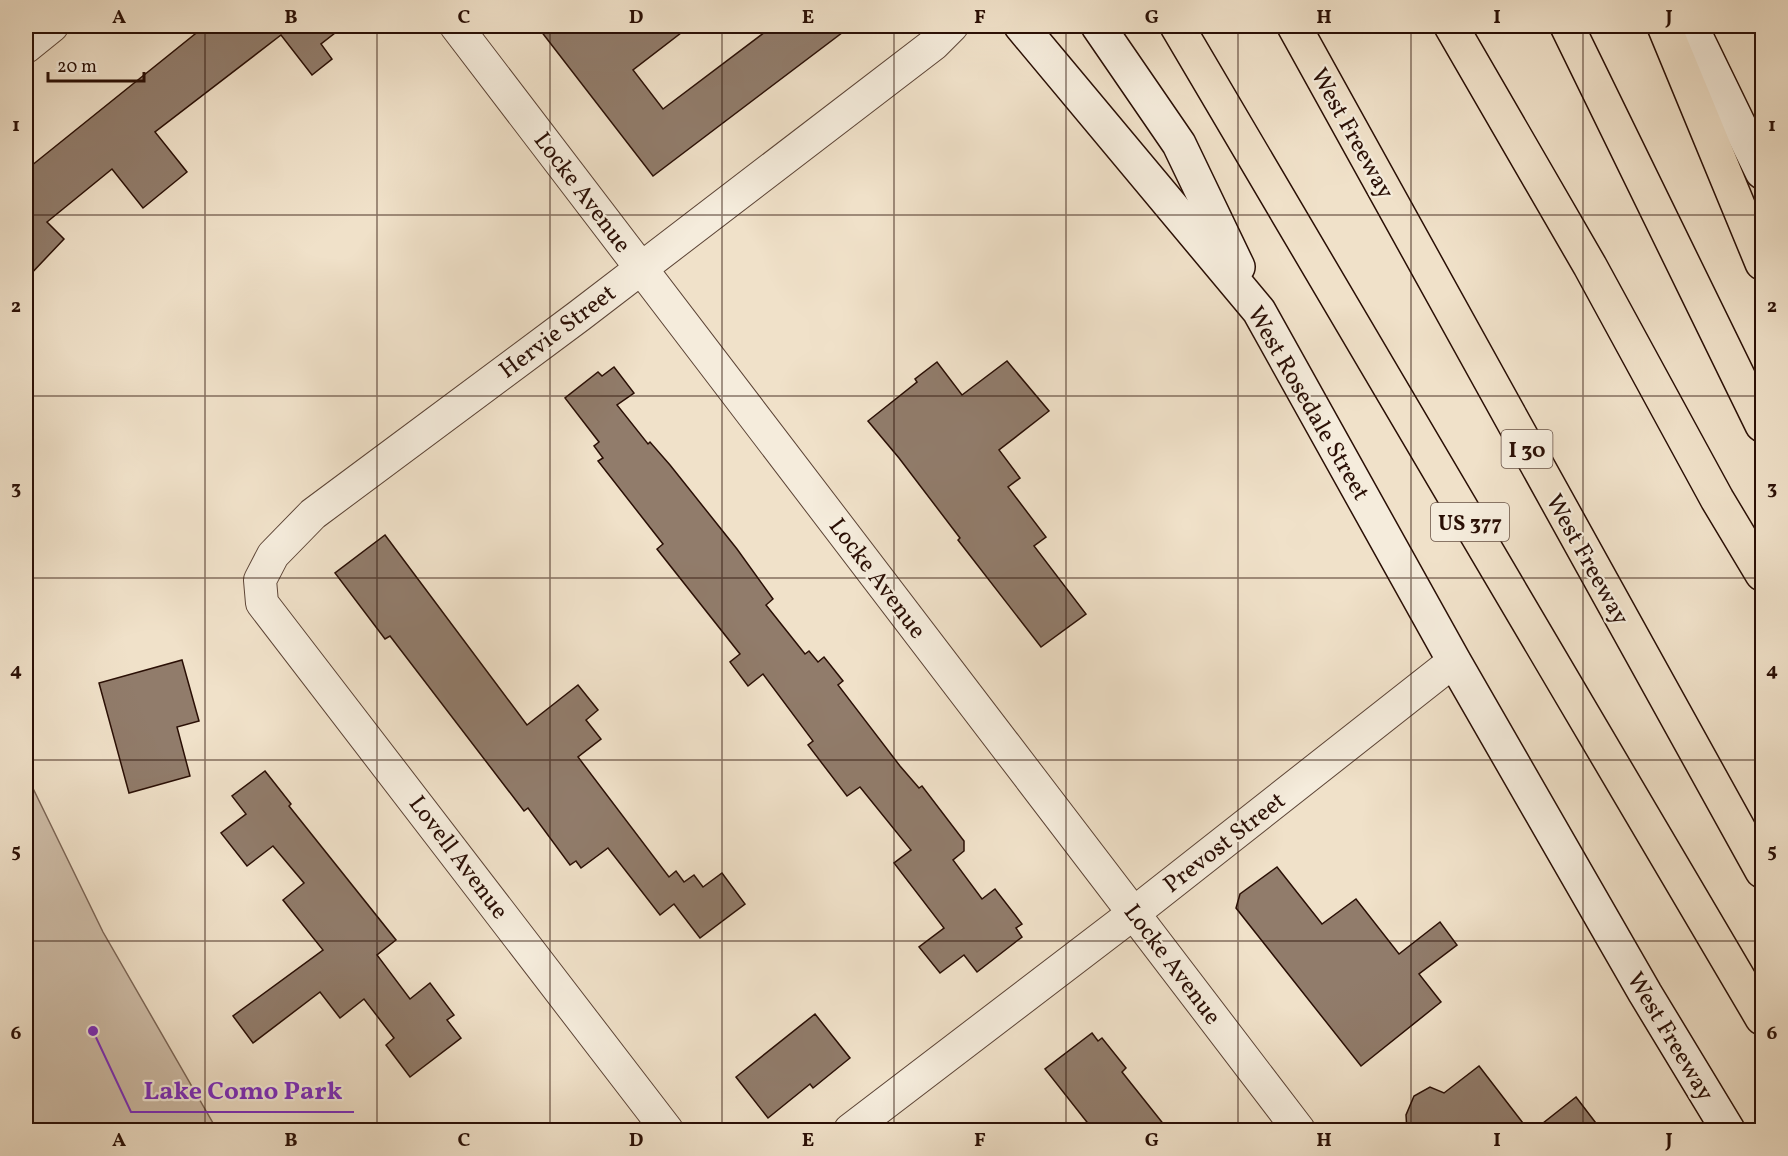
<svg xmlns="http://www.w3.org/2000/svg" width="1788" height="1156" font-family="Vollkorn,serif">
  <rect width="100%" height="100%" fill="#f0e1c9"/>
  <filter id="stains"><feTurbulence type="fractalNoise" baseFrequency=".00333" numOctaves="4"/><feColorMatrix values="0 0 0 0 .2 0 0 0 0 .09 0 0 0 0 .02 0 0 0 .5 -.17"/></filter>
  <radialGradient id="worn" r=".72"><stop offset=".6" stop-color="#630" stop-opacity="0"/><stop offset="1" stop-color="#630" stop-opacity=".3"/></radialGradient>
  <polygon fill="#cebda8" stroke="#7c6656" stroke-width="1.5" points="26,774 103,932 217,1130 26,1130"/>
  <g fill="#917c6b" stroke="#2a0f05" stroke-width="1.5">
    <polygon points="205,26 344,26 321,44 332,59 312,75 281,35 155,132 187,172 143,208 112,169 47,222 64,239 26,279 26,170"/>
    <polygon points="537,26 690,26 633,70 663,109 773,26 851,26 653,176"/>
    <polygon points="1007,361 1049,411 999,450 1020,478 1008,487 1046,537 1034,546 1086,614 1041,647 958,540 960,538 899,458 868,421 917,382 915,379 937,362 962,395"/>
    <polygon points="614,367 634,393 617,405 648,444 650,442 670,465 737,549 773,599 766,605 805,654 809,651 818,662 824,657 843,681 838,685 900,766 919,788 922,786 964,841 964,851 953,860 982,899 995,889 1022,924 1016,928 1022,937 977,972 964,955 940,973 919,947 944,928 894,863 911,850 860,787 847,796 808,745 813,741 763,674 748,686 730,662 740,654 657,549 663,544 598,461 603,458 594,446 599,442 565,398 598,372 602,376"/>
    <polygon points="385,535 527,725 578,685 598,710 586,720 601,739 578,757 669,877 676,871 684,882 694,875 703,887 722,873 745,904 700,938 674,904 660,915 608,848 581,868 576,861 570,865 528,808 524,811 390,636 385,639 335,573"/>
    <polygon points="182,660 199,721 177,727 190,776 129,793 99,683"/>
    <polygon points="265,771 291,804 289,806 396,940 377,955 410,999 430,983 454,1015 447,1020 461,1038 410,1077 386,1045 394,1038 364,999 340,1018 320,992 253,1043 233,1016 323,950 283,900 304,883 273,846 247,866 221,833 246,814 232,796"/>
    <polygon points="1277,867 1322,924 1356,899 1399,954 1440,922 1457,945 1419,974 1441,1002 1361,1066 1236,908 1240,894"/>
    <polygon points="815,1014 850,1058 813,1088 810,1084 768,1118 736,1077"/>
    <polygon points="1092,1033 1098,1041 1102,1038 1126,1068 1122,1072 1169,1131 1094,1131 1045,1069"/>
    <polygon points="1479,1066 1529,1131 1407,1131 1406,1115 1414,1096 1430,1087 1444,1093"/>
    <polygon points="1576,1097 1602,1131 1533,1131"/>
  </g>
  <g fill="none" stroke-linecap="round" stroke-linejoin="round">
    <g stroke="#5c4436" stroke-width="34">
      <g id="minor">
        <polyline points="456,26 1299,1130"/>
        <polyline points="26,47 52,26"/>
        <polyline points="667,1130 262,603 260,580 273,555 313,514 579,316 934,44 952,26"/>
        <polyline points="850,1130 1134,913 1454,661"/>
      </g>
    </g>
    <g stroke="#2a0f05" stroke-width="36">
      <g id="secondary">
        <polyline points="1021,26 1259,311 1454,661 1645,993 1728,1130"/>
        <polyline points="1098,26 1179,144 1238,267"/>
        <polyline points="1691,26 1762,172"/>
      </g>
    </g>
    <g stroke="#2a0f05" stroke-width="36">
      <g id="motorway">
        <path d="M1177,26C1373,356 1566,688 1762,1018"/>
        <polyline points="1294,26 1762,871"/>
        <polyline points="1451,26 1590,266 1717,499 1762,574"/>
        <polyline points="1567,26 1762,425"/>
        <polyline points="1664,26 1762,263"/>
      </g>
    </g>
    <use href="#minor" stroke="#f5ecdc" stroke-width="32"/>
    <use href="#secondary" stroke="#f5ecdc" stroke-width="33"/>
    <use href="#motorway" stroke="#f0e1c9" stroke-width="33"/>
  </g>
  <path fill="none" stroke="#2a0f05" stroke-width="1.5" stroke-opacity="0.55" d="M205,26V1130M377,26V1130M550,26V1130M722,26V1130M894,26V1130M1066,26V1130M1238,26V1130M1411,26V1130M1583,26V1130M26,215H1762M26,396H1762M26,578H1762M26,760H1762M26,941H1762"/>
  <g text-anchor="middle" stroke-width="4.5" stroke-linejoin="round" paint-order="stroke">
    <g fill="#f5ecdc" stroke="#675146" stroke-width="1.5">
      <rect x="1501.5" y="430" width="51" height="38" rx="4.5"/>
      <rect x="1431" y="503" width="78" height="38" rx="4.5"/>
    </g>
    <g font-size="22" font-weight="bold" fill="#2a0f05">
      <text x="1527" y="457">I 30</text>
      <text x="1470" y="530">US 377</text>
    </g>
    <g font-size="24" fill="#2a0f05" stroke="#f5ecdc">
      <text transform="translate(1353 133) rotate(61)" y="8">West Freeway</text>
      <text transform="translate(583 192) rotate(53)" y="8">Locke Avenue</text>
      <text transform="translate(557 331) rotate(-37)" y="8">Hervie Street</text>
      <text transform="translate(1309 403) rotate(60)" y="8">West Rosedale Street</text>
      <text transform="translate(1588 559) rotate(61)" y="8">West Freeway</text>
      <text transform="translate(878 578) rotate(53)" y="8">Locke Avenue</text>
      <text transform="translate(1224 842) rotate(-38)" y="8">Prevost Street</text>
      <text transform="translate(459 857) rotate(53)" y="8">Lovell Avenue</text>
      <text transform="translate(1173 964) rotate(53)" y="8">Locke Avenue</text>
      <text transform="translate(1671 1036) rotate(59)" y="8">West Freeway</text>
    </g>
  </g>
  <path fill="none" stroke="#7b2cbf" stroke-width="2" d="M93 1031L131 1112H354"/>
  <circle fill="#7b2cbf" stroke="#f5ecdc" stroke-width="2" cx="93" cy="1031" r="6"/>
  <g font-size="26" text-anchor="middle" font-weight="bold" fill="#7b2cbf" stroke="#f5ecdc" stroke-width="4.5" stroke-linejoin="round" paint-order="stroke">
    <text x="243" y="1099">Lake Como Park</text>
  </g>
  <rect width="1788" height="1156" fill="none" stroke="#f0e1c9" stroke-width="66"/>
  <path d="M48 72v9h96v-9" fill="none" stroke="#2a0f05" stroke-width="3"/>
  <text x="57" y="72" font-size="18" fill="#2a0f05" stroke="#f5ecdc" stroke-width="4.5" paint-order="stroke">20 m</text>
  <rect x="33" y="33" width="1722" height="1090" fill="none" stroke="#2a0f05" stroke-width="2"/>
  <g font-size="20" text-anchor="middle" font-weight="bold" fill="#2a0f05">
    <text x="119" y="23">A</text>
    <text x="291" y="23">B</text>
    <text x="464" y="23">C</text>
    <text x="636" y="23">D</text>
    <text x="808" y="23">E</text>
    <text x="980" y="23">F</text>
    <text x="1152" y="23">G</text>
    <text x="1324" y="23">H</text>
    <text x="1497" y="23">I</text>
    <text x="1669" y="23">J</text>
    <text x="16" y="131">1</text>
    <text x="1772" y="131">1</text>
    <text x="16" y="312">2</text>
    <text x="1772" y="312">2</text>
    <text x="16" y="494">3</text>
    <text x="1772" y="494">3</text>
    <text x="16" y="676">4</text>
    <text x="1772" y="676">4</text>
    <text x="16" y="857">5</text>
    <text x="1772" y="857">5</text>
    <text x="16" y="1039">6</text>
    <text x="1772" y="1039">6</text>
    <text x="119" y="1146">A</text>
    <text x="291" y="1146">B</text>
    <text x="464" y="1146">C</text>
    <text x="636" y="1146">D</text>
    <text x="808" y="1146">E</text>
    <text x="980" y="1146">F</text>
    <text x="1152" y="1146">G</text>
    <text x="1324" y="1146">H</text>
    <text x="1497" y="1146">I</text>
    <text x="1669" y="1146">J</text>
  </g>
  <rect width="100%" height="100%" filter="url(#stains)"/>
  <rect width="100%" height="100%" fill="url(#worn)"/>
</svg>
